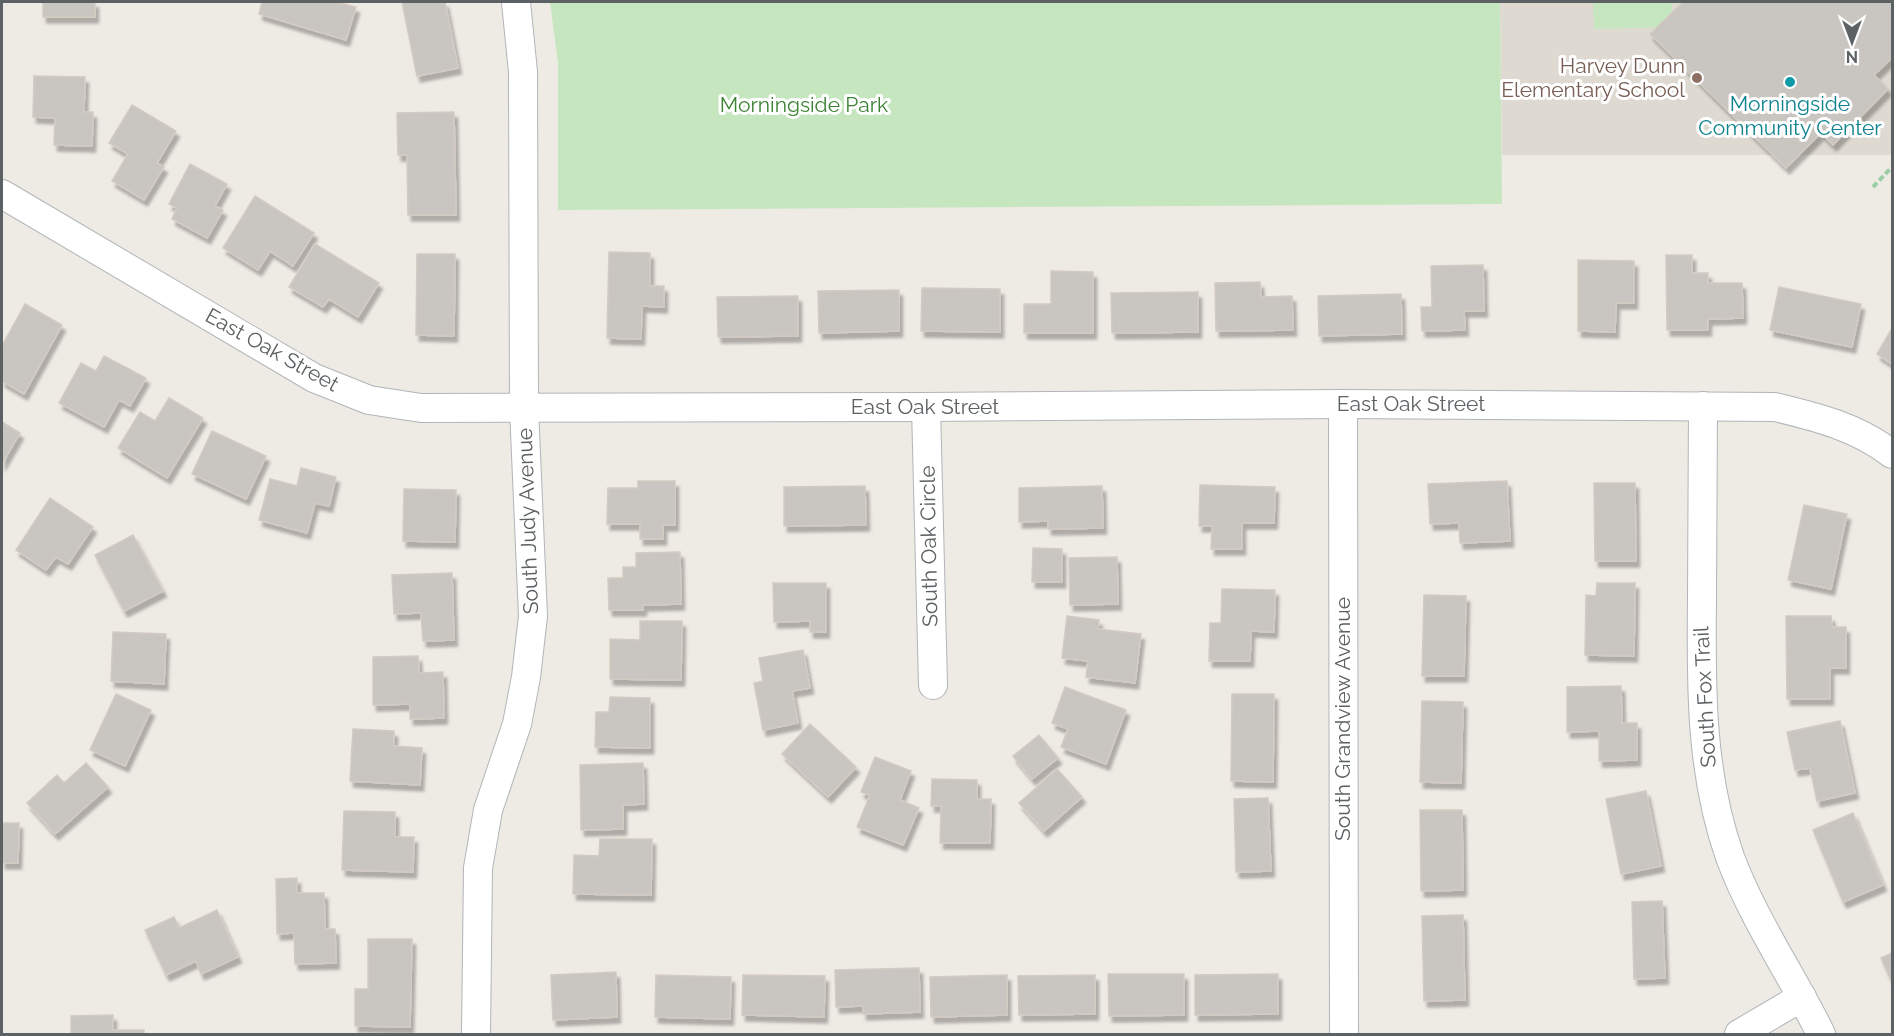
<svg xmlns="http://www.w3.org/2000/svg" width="1894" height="1036" font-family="Raleway,sans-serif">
  <defs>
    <filter id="shadow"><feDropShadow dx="3.5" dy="6" stdDeviation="1.5" flood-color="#0004"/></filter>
  </defs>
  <rect width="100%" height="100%" fill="#eeeae4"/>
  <polygon fill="#dedad2" points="1500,2 1892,2 1892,155 1502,155"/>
  <g fill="#c6e6c0">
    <polygon points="550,2 1500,2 1502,204 558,210 558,63"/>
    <polygon points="1593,2 1672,2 1673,27 1594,29"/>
  </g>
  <g fill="#c9c5c0" stroke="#d3cbc2" stroke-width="1.5" filter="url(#shadow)">
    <rect x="43" y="2" width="52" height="15"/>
    <polygon points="262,2 336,2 356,7 346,40 259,14"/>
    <polygon points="402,2 445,2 458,68 417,76"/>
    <polygon points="1683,2 1892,2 1892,58 1874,75 1888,89 1833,145 1821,133 1786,168 1650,34"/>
    <polygon points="34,76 85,77 84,112 93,112 92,146 54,145 55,118 33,117"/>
    <polygon points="132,105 176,131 157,163 164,167 144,200 112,181 128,154 109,143"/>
    <polygon points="454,112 456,215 408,215 407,155 398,155 397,113"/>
    <polygon points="190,164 227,184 215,206 223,210 207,238 172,219 177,208 169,204"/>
    <polygon points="255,196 314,233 293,266 270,251 258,270 223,248"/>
    <polygon points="315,244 379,283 358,317 329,299 323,307 289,287"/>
    <polygon points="609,252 650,253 650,286 664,286 664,307 642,306 641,339 607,338"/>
    <polygon points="417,254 455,254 454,336 416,335"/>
    <polygon points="1666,255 1692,255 1692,273 1708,273 1708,283 1742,283 1743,318 1708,319 1708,330 1667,330"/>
    <polygon points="1578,260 1634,261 1634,303 1616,303 1615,332 1578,331"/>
    <polygon points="1483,265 1484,311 1464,311 1465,330 1422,331 1421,307 1432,307 1431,266"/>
    <polygon points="1051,271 1093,272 1093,333 1024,333 1024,304 1051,304"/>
    <polygon points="1260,282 1261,297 1292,296 1293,330 1216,331 1215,283"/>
    <polygon points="1779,287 1861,304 1852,347 1770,330"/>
    <polygon points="922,288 1000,289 1000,332 921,331"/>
    <polygon points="899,290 899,331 819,333 818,291"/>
    <polygon points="1198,292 1198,332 1112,333 1111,293"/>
    <polygon points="1401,294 1402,334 1319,336 1318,296"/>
    <polygon points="798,296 798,336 718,337 717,297"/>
    <polygon points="25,304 62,325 24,394 2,381 2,346"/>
    <polygon points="1892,328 1892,364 1877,354"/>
    <polygon points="104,356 146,378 130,406 119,400 104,427 59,403 81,363 96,371"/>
    <polygon points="169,398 203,418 167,478 118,448 140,412 155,421"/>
    <polygon points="2,422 20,433 2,464"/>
    <polygon points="212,431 266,456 246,499 192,474"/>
    <polygon points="301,468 336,477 329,506 315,503 307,533 259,520 270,479 297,486"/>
    <polygon points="638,481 675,481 675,525 663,525 663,539 640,539 640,524 607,524 608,488 638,488"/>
    <polygon points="1507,481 1510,541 1460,543 1459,523 1430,524 1428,484"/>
    <polygon points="1594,483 1635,483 1636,561 1595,561"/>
    <polygon points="1200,485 1275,487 1274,523 1242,523 1242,549 1211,549 1212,526 1199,526"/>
    <polygon points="865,486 866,525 784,526 784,487"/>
    <polygon points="1102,486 1103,528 1048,529 1048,521 1019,522 1019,488"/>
    <polygon points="404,489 456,490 455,542 403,541"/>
    <polygon points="50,498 93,527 68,564 56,557 46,570 16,550"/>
    <polygon points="1804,505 1847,514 1831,589 1788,580"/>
    <polygon points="133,535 163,591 124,611 95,555"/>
    <polygon points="1033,548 1062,549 1062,582 1032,582"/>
    <polygon points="680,552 681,604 643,605 643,610 609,610 608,578 623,578 623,567 636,567 636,553"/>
    <polygon points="1117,557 1118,604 1070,605 1069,558"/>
    <polygon points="452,573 454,640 423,641 421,613 394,614 392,575"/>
    <polygon points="773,583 826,583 826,632 810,632 810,621 774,622"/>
    <polygon points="1597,583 1635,583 1634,656 1585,655 1586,595 1596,596"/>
    <polygon points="1222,589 1275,590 1274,632 1251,631 1250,661 1209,661 1210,623 1221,623"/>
    <polygon points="1424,595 1466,596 1464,676 1422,676"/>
    <polygon points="1067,616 1099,620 1098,629 1141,634 1135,683 1086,677 1088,661 1062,658"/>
    <polygon points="1786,616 1831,616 1832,627 1846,627 1846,668 1830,668 1830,699 1787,699"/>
    <polygon points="640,621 682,621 681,680 610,679 610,639 640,640"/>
    <polygon points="113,632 166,634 164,684 111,681"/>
    <polygon points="803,650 810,688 792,691 798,723 763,730 754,683 763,681 759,658"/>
    <polygon points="418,656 419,673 443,672 444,718 410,719 410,704 373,705 373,657"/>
    <polygon points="1621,686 1622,723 1637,723 1637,760 1599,761 1599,731 1567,732 1567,687"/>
    <polygon points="1065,687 1126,710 1106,764 1061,747 1068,729 1052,723"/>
    <polygon points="116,694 151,710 125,766 90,750"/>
    <polygon points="1232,694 1274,694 1273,782 1231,781"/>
    <polygon points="610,697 650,698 650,748 595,747 596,712 609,712"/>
    <polygon points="1422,701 1463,702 1461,783 1420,782"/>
    <polygon points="1840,721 1855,793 1817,801 1810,768 1795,770 1787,732"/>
    <polygon points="810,724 856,767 828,797 782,754"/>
    <polygon points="353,729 394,731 394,746 422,748 420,785 350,781"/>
    <polygon points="1039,735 1058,758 1032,779 1013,756"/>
    <polygon points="875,757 911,771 900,800 919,808 903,845 857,827 870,795 861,792"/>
    <polygon points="86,763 108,787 55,834 27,803 57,775 64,783"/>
    <polygon points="643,763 644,804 623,805 623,829 581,830 580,765"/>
    <polygon points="1057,769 1082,797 1044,831 1019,803"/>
    <polygon points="932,779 977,780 977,799 991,799 990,843 940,843 941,806 931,806"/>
    <polygon points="1646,791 1661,866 1621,874 1606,799"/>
    <polygon points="1268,798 1271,871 1236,872 1234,799"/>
    <polygon points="1420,810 1462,810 1463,890 1421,891"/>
    <polygon points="344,811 395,812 395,837 414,837 413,872 342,870"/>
    <polygon points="1853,813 1883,885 1843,902 1813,830"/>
    <polygon points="2,823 19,823 18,863 2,863"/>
    <polygon points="600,839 652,839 651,895 573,894 574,855 599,856"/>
    <polygon points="297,878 297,893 324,893 325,929 335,929 336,963 295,964 294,933 277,934 276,879"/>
    <polygon points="1662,901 1665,978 1634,979 1632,902"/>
    <polygon points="217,910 238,957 201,974 196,961 166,975 145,930 174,917 179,928"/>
    <polygon points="1463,915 1465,1000 1424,1001 1422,916"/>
    <polygon points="368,939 412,939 410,1027 355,1026 355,989 368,989"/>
    <polygon points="1892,953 1892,983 1881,958"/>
    <polygon points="919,968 920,1012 863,1014 863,1006 836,1007 835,970"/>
    <polygon points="616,972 617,1017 553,1020 551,975"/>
    <polygon points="1108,974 1184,974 1184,1015 1109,1016"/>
    <polygon points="1278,974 1278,1014 1195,1015 1195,975"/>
    <polygon points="656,975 731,977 730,1019 655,1017"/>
    <polygon points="743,975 825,976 824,1017 742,1015"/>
    <polygon points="1007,975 1007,1015 931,1017 930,977"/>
    <polygon points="1095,975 1095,1014 1019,1015 1018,976"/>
    <polygon points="113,1015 113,1030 144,1030 144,1034 71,1034 71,1016"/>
  </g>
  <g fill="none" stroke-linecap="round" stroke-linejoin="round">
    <g stroke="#b1b5b9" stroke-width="30">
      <g id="minor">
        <path d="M2,194L314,378L369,400L421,408L926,407L1343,404L1775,407C1817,417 1857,427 1892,454"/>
        <polyline points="1343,404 1344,1034"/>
        <path d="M1703,406C1703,469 1702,533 1702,597C1701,684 1700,773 1730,857C1753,919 1792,975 1821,1034"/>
        <polyline points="926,407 933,685"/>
        <polyline points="476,1034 478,868 488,810 517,724 526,677 533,616 524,408 523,72 516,2"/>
        <polyline points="1739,1034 1802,997"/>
      </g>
    </g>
    <polyline stroke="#9dcea3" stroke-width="4" stroke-dasharray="6 3" stroke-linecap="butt" points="1873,187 1892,167"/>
    <use href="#minor" stroke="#fff" stroke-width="28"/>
  </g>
  <circle fill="#8d6e63" stroke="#fff" stroke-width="2" cx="1697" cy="78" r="6"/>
  <circle fill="#0f9aa8" stroke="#fff" stroke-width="2" cx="1790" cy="82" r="6"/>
  <g text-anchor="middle" stroke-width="6" stroke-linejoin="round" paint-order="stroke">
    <g font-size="21" fill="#785e54" stroke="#fff" text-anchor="end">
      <text x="1685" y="73">Harvey Dunn<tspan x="1685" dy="24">Elementary School</tspan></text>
    </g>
    <g font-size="21" fill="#0d838f" stroke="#fff">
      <text x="1790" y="111">Morningside<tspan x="1790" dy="24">Community Center</tspan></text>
    </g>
    <g font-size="21" fill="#3d8334" stroke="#fff">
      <text x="804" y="112">Morningside Park</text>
    </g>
    <g font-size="21" fill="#5c6164" stroke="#fff">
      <text transform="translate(272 350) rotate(29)" y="7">East Oak Street</text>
      <text x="1411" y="411">East Oak Street</text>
      <text x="925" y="414">East Oak Street</text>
      <text transform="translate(528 521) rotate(-92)" y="7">South Judy Avenue</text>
      <text transform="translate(929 546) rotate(-91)" y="7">South Oak Circle</text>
      <text transform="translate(1705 697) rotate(-93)" y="7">South Fox Trail</text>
      <text transform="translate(1343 719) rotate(-90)" y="7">South Grandview Avenue</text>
    </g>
  </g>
  <rect width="1894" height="1036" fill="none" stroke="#5c6164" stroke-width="6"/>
  <g transform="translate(1852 42) rotate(180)" stroke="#ffffff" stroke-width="4.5" paint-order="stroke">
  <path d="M0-4.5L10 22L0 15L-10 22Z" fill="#5c6164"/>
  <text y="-9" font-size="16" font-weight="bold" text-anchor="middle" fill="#5c6164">N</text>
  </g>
</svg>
